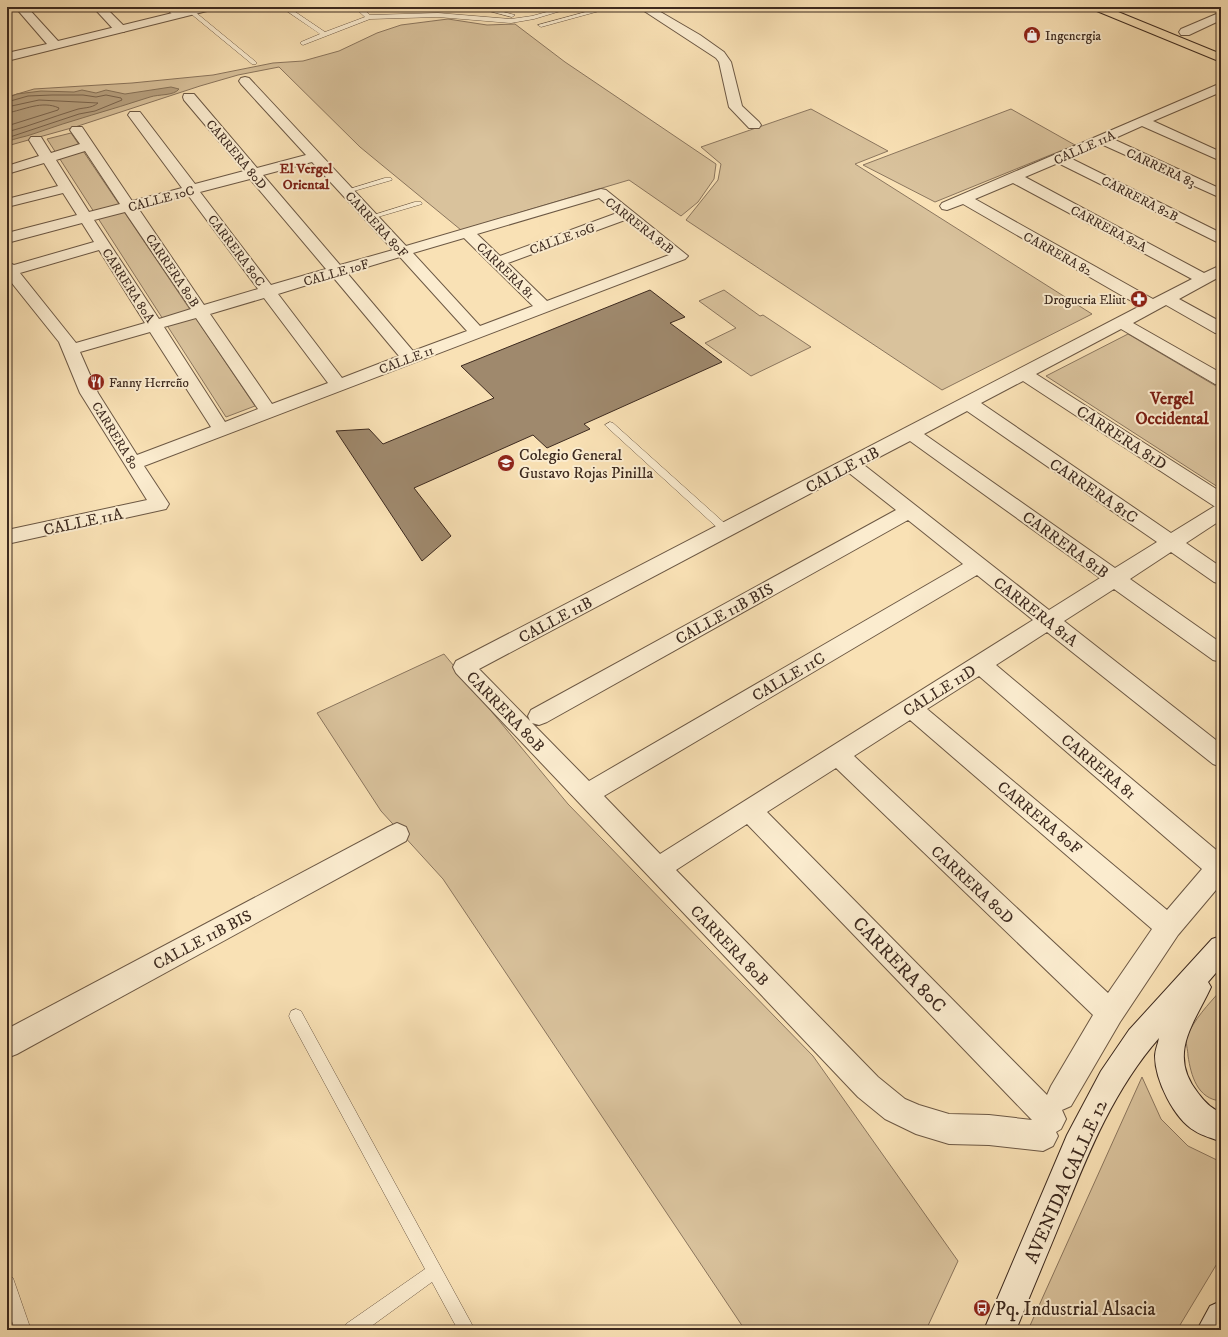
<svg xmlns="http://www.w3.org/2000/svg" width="1228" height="1337" font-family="'IM FELL DW Pica',serif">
  <rect width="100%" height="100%" fill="#f9e1b5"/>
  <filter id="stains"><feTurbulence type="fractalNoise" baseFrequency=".005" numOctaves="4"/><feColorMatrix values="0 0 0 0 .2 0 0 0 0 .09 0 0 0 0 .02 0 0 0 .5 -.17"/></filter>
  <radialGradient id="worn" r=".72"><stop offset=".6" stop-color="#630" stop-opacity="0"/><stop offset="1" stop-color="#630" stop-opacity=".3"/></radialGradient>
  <g fill="#d9c29c" stroke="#8b765e">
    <polygon points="448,19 487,25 515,24 565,62 716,164 714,179 698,202 681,216 629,180 461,230 360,147 279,67 238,75 200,86 75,127 7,146 7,97 34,89 132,83 213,75 273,63 303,61 339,51 377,33 401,25"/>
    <polygon points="811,109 888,151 855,164 1092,314 942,390 686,220 718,180 721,164 701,147"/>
    <polygon points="1011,109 1075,145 935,202 863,165"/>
    <polygon points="71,133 255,406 226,417 47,139"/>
    <polygon points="724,290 760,316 763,315 811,347 751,376 705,343 736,328 699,301"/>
    <polygon points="1128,334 1221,389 1221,489 1046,376"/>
    <polygon points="444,654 568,804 813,1056 958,1261 926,1330 745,1330 443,879 381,811 317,713"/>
    <path d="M1221,990V1101C1197,1099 1191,1075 1188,1056C1188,1050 1185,1042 1187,1037C1194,1019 1208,1005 1221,990Z"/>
    <polygon points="1142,1077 1161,1119 1188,1146 1221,1162 1221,1257 1177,1330 1028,1330"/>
  </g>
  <path fill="#b9a382" stroke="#87735a" d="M171,87L179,89C174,96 159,94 150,97C111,110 72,120 33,134C25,137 15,138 7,142V98L17,94L41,91L74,92L82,90L96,93L106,90L125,94Z"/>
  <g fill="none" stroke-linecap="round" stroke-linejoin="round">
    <g stroke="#7b6650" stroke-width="1">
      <polyline points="7,102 28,96 52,95 83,95 96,97 106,95 121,98 122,100 95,111 79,114 7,138"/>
      <path d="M7,107L39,100L98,103C91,109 83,107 75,110C52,117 30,126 7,132"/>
      <path d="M7,113C24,110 42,100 59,108L58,110L7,126"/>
    </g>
  </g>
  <polygon fill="#9f896d" stroke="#3d2a1f" points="650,290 685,317 670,323 722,362 584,424 590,429 547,448 533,435 414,488 451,536 422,561 336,431 369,429 383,444 494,398 461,366"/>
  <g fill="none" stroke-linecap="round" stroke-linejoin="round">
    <g stroke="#6c5844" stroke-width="1">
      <g id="service">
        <polygon points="281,7 288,7 325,32 365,17 354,7 361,7 370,15 438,13 511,19 532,16 565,7 574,7 534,19 511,23 438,17 370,19 303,45 301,44 301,42 320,34"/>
        <polygon points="474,7 484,7 515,15 512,17"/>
        <polygon points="604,7 614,7 541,27 538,25"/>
        <polygon points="190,11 194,11 256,62 256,64 252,64 190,13"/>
        <polygon points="385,178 391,178 392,180 347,193 343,191"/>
        <polygon points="415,202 421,202 422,204 371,219 367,217"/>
        <polygon points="610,422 613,423 730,528 731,530 730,532 722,532 607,427 605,425"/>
        <polygon points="296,1009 301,1011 475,1330 458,1330 432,1282 366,1330 344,1330 346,1324 425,1269 291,1021 289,1016 291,1011"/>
        <polygon points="7,1276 13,1278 31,1330 15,1330 7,1307"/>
      </g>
    </g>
    <g stroke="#6c5844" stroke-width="2">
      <g id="minor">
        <polygon points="93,7 105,7 124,26 126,29 124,32 116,32"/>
        <polygon points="165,7 178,7 185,15 183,17 175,17"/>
        <polygon points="638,7 652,7 700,35 724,52 731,62 742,106 759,122 761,125 759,128 749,128 729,107 719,62 716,58"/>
        <polygon points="1221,12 1221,20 1189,35 1181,35 1179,32 1181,29"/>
        <path d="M245,77L249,78L406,246L601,189L606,190L688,256L685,259L144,466L169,504L166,509L7,544V530L147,500L80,393L59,342L7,277V262L14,265L94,242L82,223L7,243V233L77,215L63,193L7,207V199L58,186L44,163L7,174V166L39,156L29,140L31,137H41L51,153L80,144L70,130L72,127H82L132,201L182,188L128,115L130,112H140L195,184L244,171L184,100L183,97L184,94H194L257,168L306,155L241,84L239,81L241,78ZM85,151L120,204L89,212L56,160ZM312,162L393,250L340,265L263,175ZM250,179L326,269L271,285L200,192ZM188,195L258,289L204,305L138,208ZM599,198L617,213L500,256L477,234ZM125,212L191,309L159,319L94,220ZM625,220L669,255L547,301L508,263ZM464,238L533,306L480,326L413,253ZM99,250L145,323L76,343L20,273ZM400,257L467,331L413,351L347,273ZM333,277L399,356L342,378L278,294ZM264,298L328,383L272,404L210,314ZM196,318L258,409L225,422L164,327ZM150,332L211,427L137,455L98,393L80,352Z"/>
        <path d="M1221,83V92L1153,121L1221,152V161L1142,126L1113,139L1221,189V198L1101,144L1070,158L1221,233V244L1058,163L1025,177L1204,273L1221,265V276L1179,299L1221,322V334L1215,333L1166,305L1133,323L1221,373V385L1215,384L1121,329L1036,374L1221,492V520L1186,543L1221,567V584L1214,582L1171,552L1130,579L1221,643V662L1213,660L1114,589L1064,621L1221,744V767L1213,764L1047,632L996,665L1221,854V884L1178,935L1120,1022L1071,1106L1062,1110L1066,1119L1061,1129L1056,1132L1058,1136L1053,1146L1043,1151L989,1145L949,1144L916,1134L885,1119L858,1097L456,673L453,667L456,661L1140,306L963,204L947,210L942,209L940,206L942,203ZM1013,183L1192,279L1153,299L975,199ZM1023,381L1214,506H1215L1171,533L981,403ZM967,411L1157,542L1115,568L924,434ZM910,441L1100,578L1049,610L864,465ZM849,473L896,510L531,710L528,716L530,721L479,669ZM908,520L963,564L589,781L532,723L539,725L547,722ZM977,575L1033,620L660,854L604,796ZM979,676L1202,869L1167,910L927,709ZM910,720L1152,929L1108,993L854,756ZM836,768L1093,1015L1051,1086L1047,1095L767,812ZM747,824L1032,1120L989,1115L949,1114L919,1105L905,1099L878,1077L676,870Z"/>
        <polygon points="397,823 406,827 409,834 406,841 17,1054 7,1058 7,1029 388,827"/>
      </g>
    </g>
    <g stroke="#6c5844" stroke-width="2">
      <polygon id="tertiary" points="15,7 27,7 58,41 197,7 217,7 215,9 7,61 7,53 47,44"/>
    </g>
    <g stroke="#3d2a1f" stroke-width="2">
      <g id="secondary">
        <path d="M1221,936V967L1208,982L1211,987C1194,1024 1167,1054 1198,1093C1204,1101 1211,1109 1221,1112V1142C1213,1138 1202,1136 1195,1131C1174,1119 1155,1080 1155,1056C1155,1050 1158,1044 1159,1038C1115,1088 1089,1151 1065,1211C1049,1251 1032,1290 1016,1330H984L1067,1135L1101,1071L1129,1030L1212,939Z"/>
        <polygon points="1221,1301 1221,1330 1197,1330 1210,1306"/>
      </g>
    </g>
    <g stroke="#3d2a1f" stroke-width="2">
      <polygon id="primary" points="1090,7 1106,7 1221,54 1221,62 1092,9"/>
    </g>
    <use href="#service" fill="#fbeccf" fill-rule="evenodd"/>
    <use href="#minor" fill="#fbeccf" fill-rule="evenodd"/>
    <use href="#tertiary" fill="#fbeccf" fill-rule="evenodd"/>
    <use href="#secondary" fill="#fbeccf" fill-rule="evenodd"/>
    <use href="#primary" fill="#f9e1b5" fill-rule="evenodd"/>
  </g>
  <defs>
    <g id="shop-disc" transform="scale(0.9)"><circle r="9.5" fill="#8f2418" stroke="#fbeccf"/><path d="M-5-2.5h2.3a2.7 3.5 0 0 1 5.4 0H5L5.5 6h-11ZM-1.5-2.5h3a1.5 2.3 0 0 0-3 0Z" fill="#fff"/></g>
    <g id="pharmacy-disc" transform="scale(0.9)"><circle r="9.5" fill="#8f2418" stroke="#fbeccf"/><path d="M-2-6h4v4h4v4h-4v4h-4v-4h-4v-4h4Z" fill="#fff"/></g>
    <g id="restaurant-disc" transform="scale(0.9)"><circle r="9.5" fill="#8f2418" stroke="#fbeccf"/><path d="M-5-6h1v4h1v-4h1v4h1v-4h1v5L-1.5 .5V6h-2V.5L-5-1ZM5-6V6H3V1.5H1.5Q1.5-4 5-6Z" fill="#fff"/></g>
    <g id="school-disc" transform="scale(0.9)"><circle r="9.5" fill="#8f2418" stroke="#fbeccf"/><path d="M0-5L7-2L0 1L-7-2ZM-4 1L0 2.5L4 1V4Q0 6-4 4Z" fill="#fff"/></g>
    <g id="bus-disc" transform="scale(0.9)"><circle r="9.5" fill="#8f2418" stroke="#fbeccf"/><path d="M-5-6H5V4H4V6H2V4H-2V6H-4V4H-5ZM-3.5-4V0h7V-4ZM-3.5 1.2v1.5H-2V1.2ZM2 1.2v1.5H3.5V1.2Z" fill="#fff"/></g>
  </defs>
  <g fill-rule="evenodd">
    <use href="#shop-disc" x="1032" y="35"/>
    <use href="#pharmacy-disc" x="1139" y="299"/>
    <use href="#restaurant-disc" x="96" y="382"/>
    <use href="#school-disc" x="506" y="463"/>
    <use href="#bus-disc" x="982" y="1308"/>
  </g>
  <g text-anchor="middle" stroke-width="4" stroke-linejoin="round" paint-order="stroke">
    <g font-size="13" fill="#3d2a1f" stroke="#fbeccf" text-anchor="start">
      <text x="1045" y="40">Ingenergia</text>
      <text x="1126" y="304" text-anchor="end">Drogueria Eliut</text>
      <text x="109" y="387">Fanny Herreño</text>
    </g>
    <g font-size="13" fill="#3d2a1f" stroke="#fbeccf">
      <text transform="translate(1084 147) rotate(-24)" y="5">CALLE 11A</text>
      <text transform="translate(237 154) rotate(50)" y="5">CARRERA 80D</text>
      <text transform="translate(1161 167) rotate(25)" y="5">CARRERA 83</text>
      <text transform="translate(161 198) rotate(-15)" y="5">CALLE 10C</text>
      <text transform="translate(1140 198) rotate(27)" y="5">CARRERA 82B</text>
      <text transform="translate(377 224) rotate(47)" y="5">CARRERA 80F</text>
      <text transform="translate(640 225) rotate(38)" y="5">CARRERA 81B</text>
      <text transform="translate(1109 228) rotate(28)" y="5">CARRERA 82A</text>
      <text transform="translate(562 238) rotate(-20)" y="5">CALLE 10G</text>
      <text transform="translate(237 250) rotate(53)" y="5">CARRERA 80C</text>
      <text transform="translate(1058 253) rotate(29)" y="5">CARRERA 82</text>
      <text transform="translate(173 270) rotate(56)" y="5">CARRERA 80B</text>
      <text transform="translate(506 270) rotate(44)" y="5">CARRERA 81</text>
      <text transform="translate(336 272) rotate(-16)" y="5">CALLE 10F</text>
      <text transform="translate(129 285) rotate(57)" y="5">CARRERA 80A</text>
      <text transform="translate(406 359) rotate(-21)" y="5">CALLE 11</text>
      <text transform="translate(116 435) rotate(58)" y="5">CARRERA 80</text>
    </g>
    <g font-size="14" font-weight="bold" fill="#7a1f14" stroke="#fbeccf">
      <text x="306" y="173">El Vergel<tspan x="306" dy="16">Oriental</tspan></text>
    </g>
    <g font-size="16" fill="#3d2a1f" stroke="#fbeccf">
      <text transform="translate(1122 437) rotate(33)" y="6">CARRERA 81D</text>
      <text transform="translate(842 469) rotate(-28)" y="6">CALLE 11B</text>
      <text transform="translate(1094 490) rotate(34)" y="6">CARRERA 81C</text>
      <text transform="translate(83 521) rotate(-12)" y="6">CALLE 11A</text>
      <text transform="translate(1066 544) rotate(36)" y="6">CARRERA 81B</text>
      <text transform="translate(1036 611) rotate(38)" y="6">CARRERA 81A</text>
      <text transform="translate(724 613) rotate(-29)" y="6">CALLE 11B BIS</text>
      <text transform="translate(555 619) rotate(-28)" y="6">CALLE 11B</text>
      <text transform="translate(788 676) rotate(-30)" y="6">CALLE 11C</text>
      <text transform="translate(939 690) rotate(-32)" y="6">CALLE 11D</text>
      <text transform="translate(506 711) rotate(46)" y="6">CARRERA 80B</text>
      <text transform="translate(1099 766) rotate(40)" y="6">CARRERA 81</text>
      <text transform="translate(1040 817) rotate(40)" y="6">CARRERA 80F</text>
      <text transform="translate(973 884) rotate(43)" y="6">CARRERA 80D</text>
      <text transform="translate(202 939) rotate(-28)" y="6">CALLE 11B BIS</text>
      <text transform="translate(730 945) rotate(46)" y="6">CARRERA 80B</text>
    </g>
    <g font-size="16" fill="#3d2a1f" stroke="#fbeccf" text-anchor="start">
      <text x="519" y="460">Colegio General<tspan x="519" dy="18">Gustavo Rojas Pinilla</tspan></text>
    </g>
    <g font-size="17" font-weight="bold" fill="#7a1f14" stroke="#fbeccf">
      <text x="1172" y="404">Vergel<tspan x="1172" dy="20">Occidental</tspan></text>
    </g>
    <g font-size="19" fill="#3d2a1f" stroke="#fbeccf">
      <text transform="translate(900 964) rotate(46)" y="7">CARRERA 80C</text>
      <text transform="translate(1065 1181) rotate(-66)" y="7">AVENIDA CALLE 12</text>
    </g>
    <g font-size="19" fill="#3d2a1f" stroke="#fbeccf" text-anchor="start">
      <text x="995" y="1315">Pq. Industrial Alsacia</text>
    </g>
  </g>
  <rect width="1228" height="1337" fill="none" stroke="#f9e1b5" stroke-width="24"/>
  <rect x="8" y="8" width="1212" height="1321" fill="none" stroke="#3d2a1f" stroke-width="2"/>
  <rect x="12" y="12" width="1204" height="1313" fill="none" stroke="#3d2a1f"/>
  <rect width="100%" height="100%" filter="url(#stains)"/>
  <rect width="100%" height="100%" fill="url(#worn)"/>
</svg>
